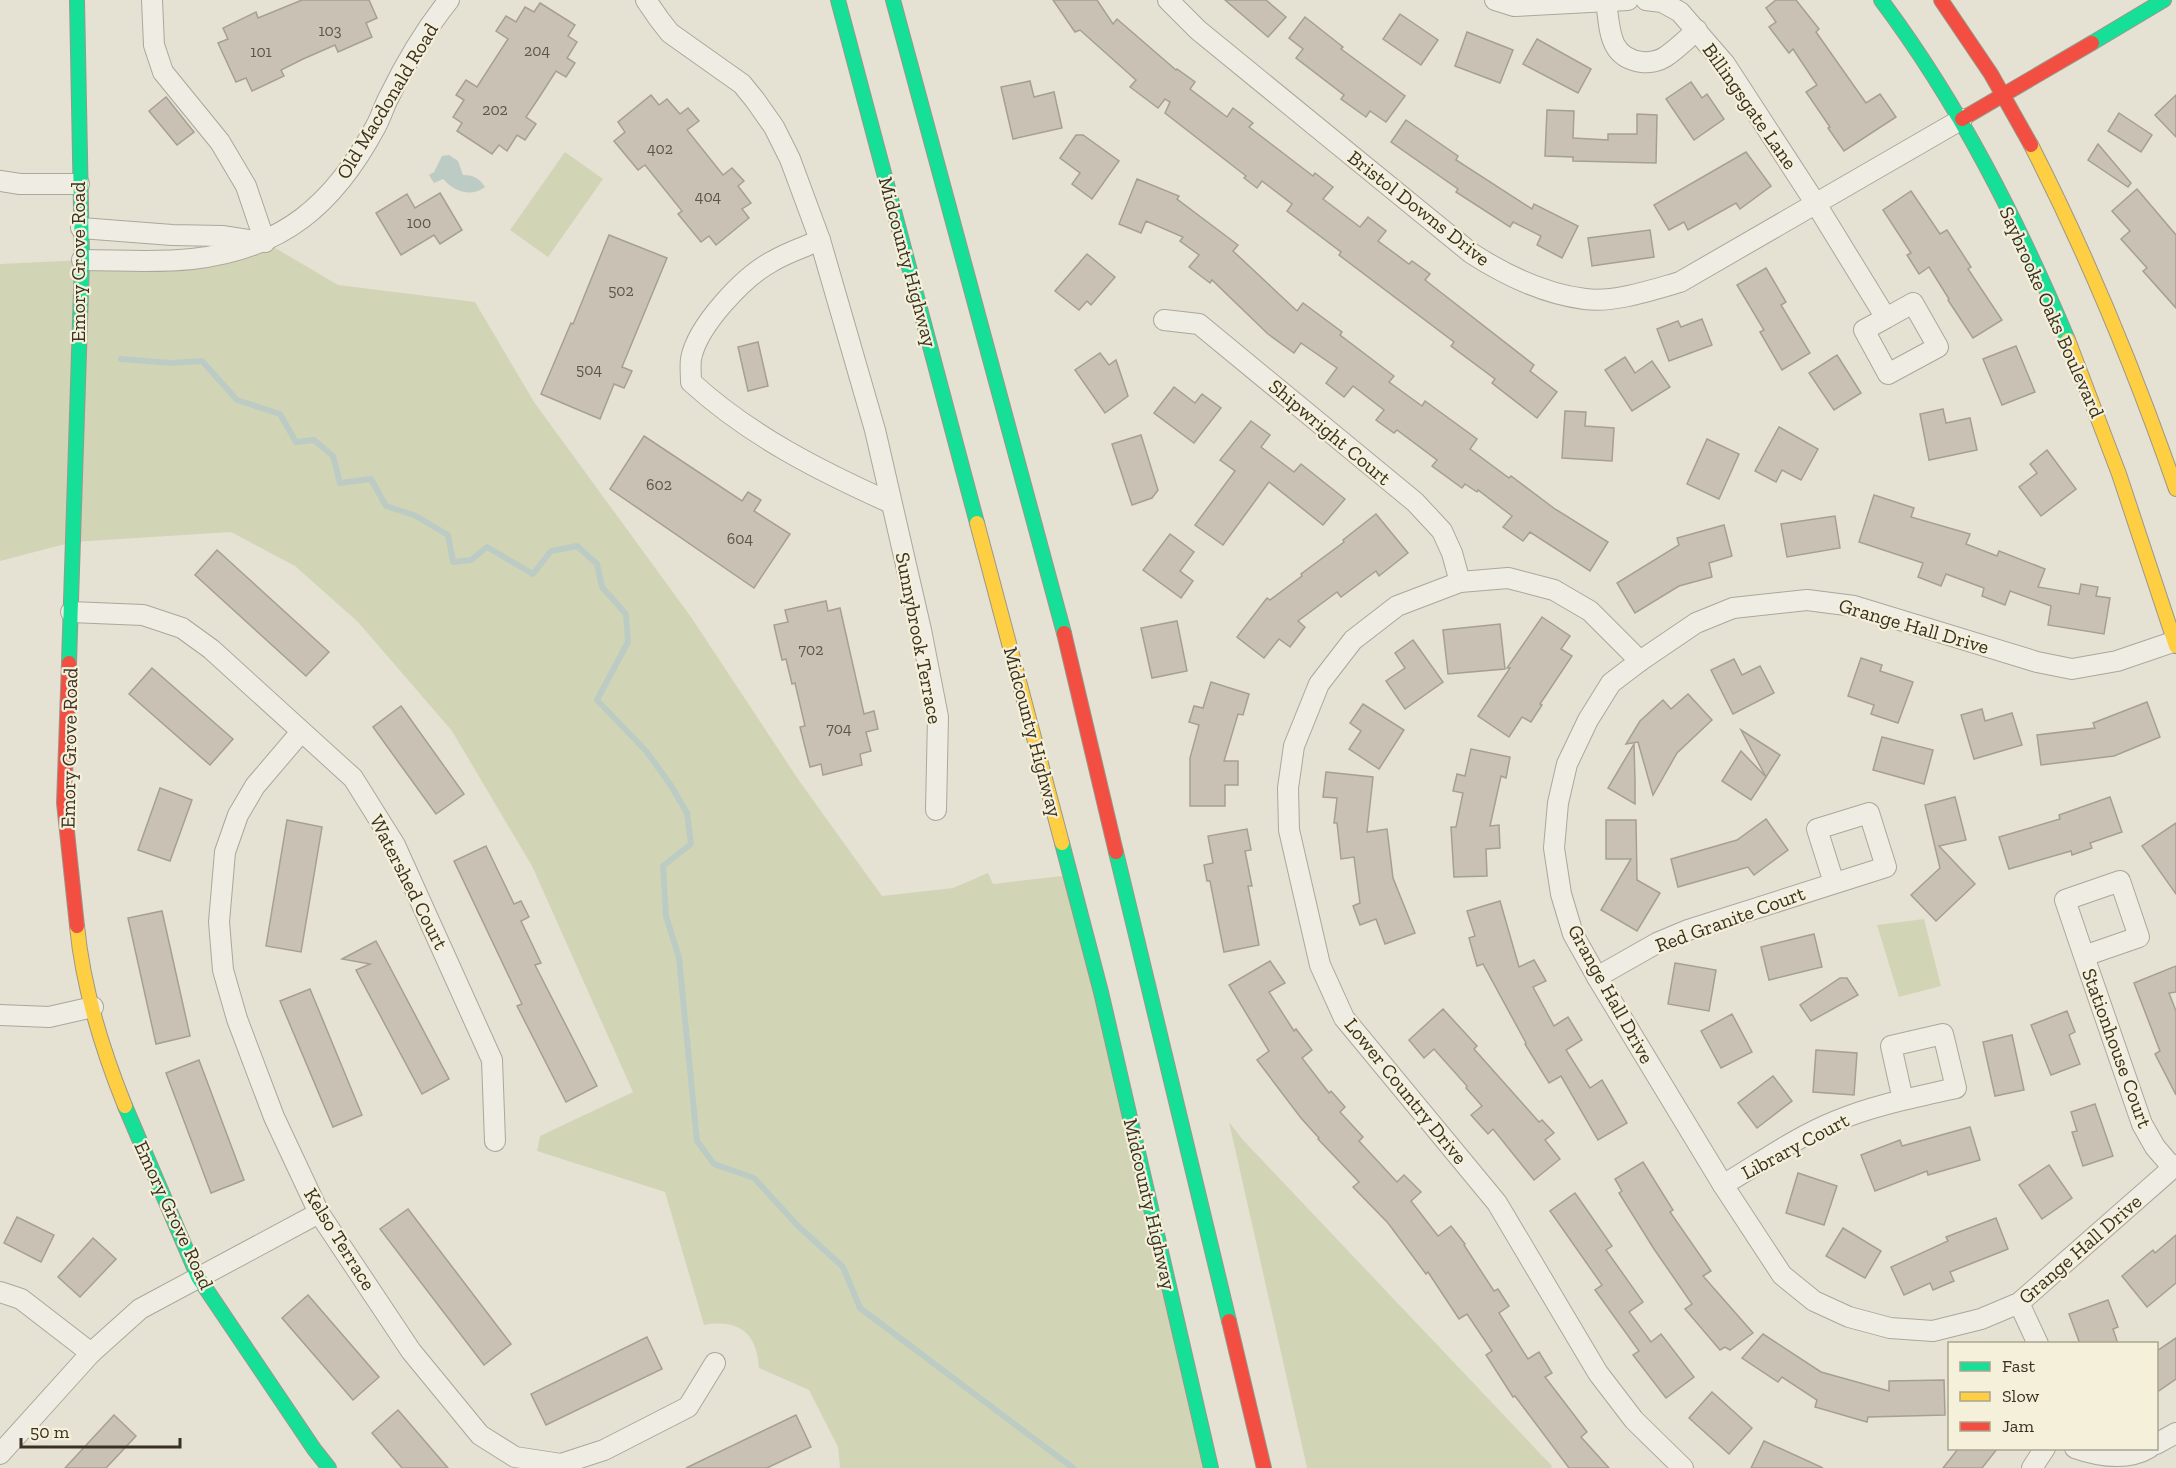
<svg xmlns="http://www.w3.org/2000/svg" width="2176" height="1468" font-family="'Zilla Slab',serif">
  <rect width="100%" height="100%" fill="#e5e2d3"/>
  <g fill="#d1d5b6">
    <polygon points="565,152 603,179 548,257 510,230"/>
    <path d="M265,242L338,285L475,302L534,402L691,617L800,782L882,896L953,888L988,873L993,884L1071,875L1211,1468H840L838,1447L809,1390L759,1368C757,1332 738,1319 704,1325L665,1192L537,1151L540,1136L633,1092L532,866L452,731L358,622L295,566L231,532L73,542L0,561V264L82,260Z"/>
    <polygon points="1924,919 1941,986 1899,997 1877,925"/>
    <polygon points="1229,1122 1243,1140 1552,1466 1551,1468 1307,1468"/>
  </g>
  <path fill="#bcccc4" d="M449,155L458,161L463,175C474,175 479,178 485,187C470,198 454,191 443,179L434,183L429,175L434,172L442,156Z"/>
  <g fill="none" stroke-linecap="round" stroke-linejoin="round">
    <polyline stroke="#bcccc4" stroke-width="6" points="121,359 171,363 202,361 237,400 280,414 296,442 314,440 333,456 340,483 371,479 386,506 416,516 448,535 453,562 471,560 487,547 533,574 551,551 577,546 597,564 602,587 626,614 628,642 597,700 646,751 670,784 687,813 691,844 663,866 666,916 679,958 697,1141 714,1164 754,1178 797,1225 843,1267 860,1308 1073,1468"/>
  </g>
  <g fill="#c9c2b4" stroke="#a69f92" stroke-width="1.5">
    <polygon points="302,0 369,0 377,18 366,23 372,37 338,52 335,45 303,59 281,70 284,76 252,91 246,78 236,82 218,43 228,39 223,28 256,12 258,18"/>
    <polygon points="1053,0 1097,0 1113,24 1117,19 1176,70 1177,69 1195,82 1190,89 1227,117 1233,108 1253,123 1249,127 1313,176 1315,173 1333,187 1323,199 1360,227 1368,217 1386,231 1378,241 1409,264 1412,261 1430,274 1425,280 1534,365 1530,371 1557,392 1537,418 1492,383 1495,379 1451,346 1454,342 1339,255 1341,252 1287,211 1292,204 1262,181 1257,188 1244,178 1246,176 1165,113 1170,102 1165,99 1158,108 1130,87 1136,80 1080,30 1075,32"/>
    <polygon points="1225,0 1266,0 1286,17 1268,37"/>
    <polygon points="1776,0 1796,0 1819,29 1816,32 1866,103 1880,94 1896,117 1844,151 1828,128 1830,127 1806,92 1817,85 1793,49 1789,53 1769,27 1776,22 1766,8"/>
    <polygon points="540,3 575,25 568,36 577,42 567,58 575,63 566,77 556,71 540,96 526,117 536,124 525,140 517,135 507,151 499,145 492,154 457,131 462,123 453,117 464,100 456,95 466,80 477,87 508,39 496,31 506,16 516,22 525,7 534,12"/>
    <polygon points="1400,14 1438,40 1421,65 1383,39"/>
    <polygon points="1305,17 1343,47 1341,49 1405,96 1386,122 1370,111 1366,117 1341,99 1344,95 1296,58 1303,49 1289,38"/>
    <polygon points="1467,32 1513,50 1500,83 1455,66"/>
    <polygon points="1537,39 1591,69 1578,93 1523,64"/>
    <polygon points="1030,81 1034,97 1054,92 1062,128 1013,139 1001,87"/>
    <polygon points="1691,82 1702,98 1707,94 1724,119 1694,140 1666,99"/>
    <polygon points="651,95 659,105 667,99 680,114 688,108 699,121 687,130 723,175 732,168 744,181 738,186 751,203 742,209 749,218 716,245 709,236 701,242 678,214 682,211 645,165 638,170 614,141 625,132 618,122"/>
    <polygon points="2176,95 2176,137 2155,115"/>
    <polygon points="166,97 194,132 177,145 149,111"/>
    <polygon points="1547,110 1574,111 1573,138 1608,140 1608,134 1637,134 1637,114 1657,115 1656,163 1573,161 1573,157 1545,156"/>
    <polygon points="2119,113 2152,135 2141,152 2108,131"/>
    <polygon points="1406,120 1458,156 1456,160 1532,209 1534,204 1578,226 1562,258 1537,245 1541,236 1513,222 1510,227 1456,192 1458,189 1391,142"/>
    <polygon points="1076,135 1083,135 1119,161 1092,199 1072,184 1080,173 1060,158"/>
    <polygon points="2098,144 2131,183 2128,187 2088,160"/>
    <polygon points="1746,152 1771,186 1740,209 1736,203 1688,230 1684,222 1669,230 1654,205"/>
    <polygon points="1137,179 1179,196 1177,199 1238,245 1233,251 1297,311 1303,303 1342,332 1340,335 1394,376 1389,382 1422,406 1425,401 1477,439 1470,449 1509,478 1511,476 1555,509 1608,542 1590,571 1530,532 1523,541 1503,527 1512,516 1478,490 1477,492 1465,484 1462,488 1432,466 1437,460 1397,430 1394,433 1376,420 1384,410 1353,386 1344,397 1326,383 1337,368 1301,343 1294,353 1268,334 1212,280 1210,283 1189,267 1199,255 1180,241 1183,237 1146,221 1141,233 1119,224"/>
    <polygon points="2137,189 2176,235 2176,308 2143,271 2147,268 2121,239 2130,231 2112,211"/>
    <polygon points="1911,191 1940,234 1947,230 1971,267 1968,269 2002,320 1973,338 1948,300 1949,299 1929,267 1919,274 1907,255 1911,253 1883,210"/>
    <polygon points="440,193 462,230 440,244 434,235 401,255 376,213 407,194 415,208"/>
    <polygon points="1650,230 1654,257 1592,266 1588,238"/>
    <polygon points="609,235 667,258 622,367 632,371 624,388 614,384 600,419 541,394 571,323 573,324"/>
    <polygon points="1087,254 1115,277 1091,305 1087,301 1079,310 1055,291"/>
    <polygon points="1766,268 1786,302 1781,305 1810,353 1782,370 1760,332 1764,330 1737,285"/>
    <polygon points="1702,319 1712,345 1669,361 1657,329 1678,321 1681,327"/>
    <polygon points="758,342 768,386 748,391 738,347"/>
    <polygon points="2016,346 2035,392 2002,405 1983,359"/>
    <polygon points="1100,353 1109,365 1116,360 1128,396 1105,413 1075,370"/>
    <polygon points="1837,355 1861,393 1834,410 1809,373"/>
    <polygon points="1625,357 1635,373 1652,361 1670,387 1632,411 1605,370"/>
    <polygon points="1174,387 1195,403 1202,394 1221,408 1194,443 1154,413"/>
    <polygon points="1943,409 1946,423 1970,418 1977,450 1929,460 1920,414"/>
    <polygon points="1565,411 1586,412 1585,426 1614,428 1612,461 1562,458"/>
    <polygon points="1251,421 1270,435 1261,447 1294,472 1301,464 1345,499 1323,525 1269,482 1223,545 1195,525 1235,471 1220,460"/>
    <polygon points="1779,427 1818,449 1801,480 1782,470 1776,482 1755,471"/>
    <polygon points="1141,435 1158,490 1152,498 1132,505 1112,444"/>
    <polygon points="644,436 742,501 748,492 761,500 754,511 790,534 754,588 610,489"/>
    <polygon points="1707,439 1739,454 1719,499 1687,484"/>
    <polygon points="2047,450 2076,489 2041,516 2019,487 2037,473 2030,464"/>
    <polygon points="1874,495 1914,508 1911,517 1970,534 1966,544 1997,556 1999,551 2045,569 2038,587 2079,594 2081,584 2098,587 2096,596 2110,598 2104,634 2048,625 2051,606 2010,591 2005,605 1982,596 1984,588 1946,574 1941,586 1918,577 1923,563 1859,542"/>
    <polygon points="1376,514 1408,553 1379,576 1376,571 1341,597 1337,592 1298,621 1305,627 1290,647 1279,639 1264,658 1237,637 1267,598 1270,600 1302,576 1301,574 1344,542 1343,540"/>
    <polygon points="1835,516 1840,548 1787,557 1781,524"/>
    <polygon points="1724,525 1732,556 1709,563 1712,577 1679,586 1635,613 1617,583 1679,545 1677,538"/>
    <polygon points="1170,534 1194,552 1180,571 1193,581 1181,598 1143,570"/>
    <polygon points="217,550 329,652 306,676 195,575"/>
    <polygon points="826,601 828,611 840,608 864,714 874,711 878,729 866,732 871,751 860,754 862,765 823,775 821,764 810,767 800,727 805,726 795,683 792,684 786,659 782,660 774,625 788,622 785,610"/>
    <polygon points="1542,617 1570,636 1561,649 1572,656 1540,704 1542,705 1531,722 1522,717 1509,737 1478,716 1510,668 1507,668"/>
    <polygon points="1177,621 1187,671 1152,678 1141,628"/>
    <polygon points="1500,624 1505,669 1448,674 1443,630"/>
    <polygon points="1413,640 1443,682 1405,709 1386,681 1405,668 1395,653"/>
    <polygon points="1861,658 1882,665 1880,671 1913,682 1898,723 1871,714 1874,705 1848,696"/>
    <polygon points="1734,659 1742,675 1760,666 1774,693 1733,714 1711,670"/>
    <polygon points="152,668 233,739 210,765 129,694"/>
    <polygon points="1211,682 1249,694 1243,715 1238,714 1224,761 1238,761 1238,785 1225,785 1225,806 1190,806 1190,758 1199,725 1189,722 1194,706 1203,708"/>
    <polygon points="1688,694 1712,720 1677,753 1653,795 1638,742 1626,744 1640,721 1663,700 1671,709"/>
    <polygon points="2147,702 2160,737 2114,756 2041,765 2037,735 2095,728 2093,723"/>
    <polygon points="1363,704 1404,730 1379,769 1349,749 1361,731 1350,723"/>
    <polygon points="401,706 464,794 436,814 373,727"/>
    <polygon points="1982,709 1985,721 2012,713 2022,745 1974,759 1961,715"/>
    <polygon points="1741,730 1780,755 1766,777"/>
    <polygon points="1882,737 1933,750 1924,784 1873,770"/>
    <polygon points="1634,744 1635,781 1635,804 1608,788"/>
    <polygon points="1471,749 1510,757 1506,778 1501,776 1490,826 1499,825 1500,848 1486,849 1487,876 1454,877 1451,827 1456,827 1463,793 1453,791 1457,774 1465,776"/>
    <polygon points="1741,751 1766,777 1751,800 1722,781"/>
    <polygon points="1326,772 1373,777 1367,832 1387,829 1393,878 1415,933 1385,944 1376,919 1360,925 1353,906 1360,903 1354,857 1341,859 1337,823 1334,823 1337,798 1323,797"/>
    <polygon points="160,788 192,800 170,861 138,850"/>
    <polygon points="1955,797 1966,840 1939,846 1975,884 1936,921 1911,895 1940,868 1925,805"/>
    <polygon points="2110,797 2122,832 2090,843 2092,848 2072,855 2071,851 2009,869 1999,837 2060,819 2059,815"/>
    <polygon points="1766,819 1788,850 1754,875 1748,867 1678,887 1671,859 1737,840"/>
    <polygon points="287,820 322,827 301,952 266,946"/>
    <polygon points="1606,820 1636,820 1637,880 1660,893 1637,931 1601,910 1631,859 1606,859"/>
    <polygon points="2176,823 2176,894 2142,846"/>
    <polygon points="1247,829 1251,850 1245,851 1252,886 1248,886 1259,945 1224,952 1210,881 1207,881 1204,865 1213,863 1208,836"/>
    <polygon points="486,846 514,904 521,901 529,917 521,921 541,963 535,965 597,1086 566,1102 517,1006 522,1004 454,861"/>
    <polygon points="1500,901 1519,967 1534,960 1546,981 1533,987 1554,1026 1568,1017 1582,1040 1566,1050 1590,1088 1602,1080 1627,1123 1598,1140 1561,1076 1549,1083 1525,1044 1526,1043 1483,964 1477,966 1469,938 1475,936 1467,911"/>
    <polygon points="162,911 190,1036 156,1044 128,918"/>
    <polygon points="1814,934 1822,967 1769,980 1761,947"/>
    <polygon points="376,941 449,1079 422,1094 356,970 370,964 342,959"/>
    <polygon points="1270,961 1285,983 1269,992 1294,1031 1296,1029 1312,1050 1302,1058 1329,1093 1331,1091 1345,1107 1340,1112 1363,1137 1359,1141 1397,1182 1404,1175 1421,1192 1411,1201 1438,1236 1451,1226 1465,1244 1464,1245 1494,1291 1498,1289 1509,1306 1499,1313 1528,1359 1539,1352 1552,1373 1545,1377 1587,1432 1581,1437 1609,1468 1569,1468 1515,1396 1513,1397 1486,1355 1492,1351 1467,1314 1459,1319 1428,1272 1426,1274 1388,1223 1353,1187 1359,1182 1318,1139 1319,1138 1301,1118 1257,1060 1269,1051 1229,985"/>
    <polygon points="1675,963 1716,970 1709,1011 1668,1004"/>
    <polygon points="2176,966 2176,992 2169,993 2176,1011 2176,1095 2155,1054 2160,1051 2134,983"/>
    <polygon points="1840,978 1847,978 1858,995 1811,1021 1800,1005"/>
    <polygon points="310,989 362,1115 333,1127 280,1001"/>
    <polygon points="1443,1009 1477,1046 1474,1049 1539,1122 1542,1120 1554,1133 1545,1140 1560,1159 1534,1180 1493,1129 1488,1134 1471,1115 1482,1106 1466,1088 1467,1086 1434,1049 1424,1058 1409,1040"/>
    <polygon points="2067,1011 2075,1032 2069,1035 2080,1064 2051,1075 2031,1025"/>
    <polygon points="1732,1014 1752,1052 1721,1068 1701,1031"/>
    <polygon points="2012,1035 2024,1090 1995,1096 1983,1042"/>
    <polygon points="1816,1050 1857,1053 1854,1095 1813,1092"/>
    <polygon points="199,1060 244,1180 211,1193 166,1073"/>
    <polygon points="1773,1076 1792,1101 1757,1128 1738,1103"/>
    <polygon points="2095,1104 2113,1156 2083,1166 2072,1132 2077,1131 2071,1112"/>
    <polygon points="1970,1127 1980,1160 1928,1175 1927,1171 1875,1191 1861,1155 1900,1140 1902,1146"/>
    <polygon points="1643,1162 1673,1210 1670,1212 1711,1271 1703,1276 1753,1333 1730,1350 1725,1347 1720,1350 1685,1309 1692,1304 1654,1249 1619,1193 1622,1191 1615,1179"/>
    <polygon points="2049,1165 2072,1198 2042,1219 2019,1185"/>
    <polygon points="1798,1173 1837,1186 1824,1225 1786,1213"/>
    <polygon points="1575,1193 1612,1246 1606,1250 1643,1302 1629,1312 1651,1342 1661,1334 1694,1377 1666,1398 1633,1355 1639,1351 1595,1290 1602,1285 1550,1211"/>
    <polygon points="408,1209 511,1344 484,1365 380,1229"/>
    <polygon points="17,1217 54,1235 41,1262 4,1243"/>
    <polygon points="1996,1218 2008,1249 1950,1272 1954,1281 1933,1290 1930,1283 1904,1295 1891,1267 1948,1241 1946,1237"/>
    <polygon points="1843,1228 1881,1251 1865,1278 1826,1256"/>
    <polygon points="2176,1235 2176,1283 2147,1307 2122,1276 2153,1250 2155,1253"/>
    <polygon points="93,1238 116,1259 80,1297 58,1277"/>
    <polygon points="308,1295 379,1377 353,1400 282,1318"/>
    <polygon points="2108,1300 2118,1327 2113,1329 2118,1344 2080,1344 2069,1314"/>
    <polygon points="1763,1334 1821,1372 1889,1391 1889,1381 1944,1380 1945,1415 1868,1417 1867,1422 1815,1407 1817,1400 1782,1377 1778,1382 1742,1358"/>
    <polygon points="647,1337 662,1369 546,1425 531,1394"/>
    <polygon points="2176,1338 2176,1379 2157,1392 2157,1351"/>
    <polygon points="1712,1392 1752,1428 1729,1454 1689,1418"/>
    <polygon points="398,1410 448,1468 402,1468 372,1433"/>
    <polygon points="114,1415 136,1436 106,1468 65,1468"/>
    <polygon points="796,1415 811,1447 767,1468 686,1468"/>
    <polygon points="1764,1441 1823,1468 1751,1468"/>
    <polygon points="1958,1449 1997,1449 1982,1468 1943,1468"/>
  </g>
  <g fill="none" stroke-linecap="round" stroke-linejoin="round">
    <g stroke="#aba79b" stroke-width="22">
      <g id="street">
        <polyline points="152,0 154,45 163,72 220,142 246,186 265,242"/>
        <polyline points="646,0 659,19 670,33 742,84 755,100 774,127 790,159 820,240 875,430 921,630 938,717 936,810"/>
        <path d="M1168,0L1198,30L1471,253C1505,275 1545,294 1585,299C1614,303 1652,290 1680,282L1962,119"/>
        <polyline points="1495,0 1514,6 1628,0"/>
        <polyline points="1646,0 1662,2 1680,12 1725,64 1816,204 1886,318 1913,303 1938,347 1888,374 1864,330 1886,318"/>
        <path d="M1606,1C1610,28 1608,58 1642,62C1649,63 1659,61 1665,57C1676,50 1687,39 1697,30"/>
        <polyline points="0,181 20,184 79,184"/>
        <polyline points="81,228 172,235 222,236 256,241"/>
        <path d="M820,240C805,247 788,252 773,261C744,276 697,326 691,359C690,366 691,375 691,382C750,436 820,471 891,503"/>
        <path d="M82,260C118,260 156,263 192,259C282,249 334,205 376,126C381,117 384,106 389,97C406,62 425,30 449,0"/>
        <polyline points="1164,320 1199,324 1415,502 1442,531 1452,553 1460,582"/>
        <polyline points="71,612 143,615 182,628 211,649 353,778 395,845 492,1060 495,1141"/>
        <polyline points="2176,641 2117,661 2072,669 2037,662 1854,606 1807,600 1733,608 1696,623 1640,661 1611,683 1588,720 1567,764 1558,803 1554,848 1561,894 1573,934 1597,977 1723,1185 1782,1275 1814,1301 1849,1317 1890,1328 1933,1331 1981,1319 2019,1303 2176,1165"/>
        <polyline points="1640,661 1590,611 1554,590 1508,578 1460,582 1397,606 1353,640 1319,684 1294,746 1288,788 1289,830 1320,965 1344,1018 1497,1203 1598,1373 1634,1420 1683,1468"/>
        <polyline points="301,732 255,786 238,815 225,852 219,922 223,970 237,1019 274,1117 319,1213 411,1351 480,1435 515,1457 561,1464 604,1450 688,1407 715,1363"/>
        <polyline points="2084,956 2065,900 2120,881 2139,937 2084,956 2142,1124 2155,1147 2173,1168"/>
        <polyline points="1597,977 1657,943 1688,930 1886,867 1869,813 1817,829 1834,883"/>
        <polyline points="0,1015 49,1017 93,1007"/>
        <path d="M1723,1185C1760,1163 1796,1137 1836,1121C1874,1105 1916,1097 1956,1088L1943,1034L1891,1046L1903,1100"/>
        <polyline points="0,1292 21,1299 91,1353"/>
        <polyline points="2019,1303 2038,1344"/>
        <polyline points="2156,1444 2176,1433"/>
        <path d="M2075,1448C2098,1456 2127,1461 2149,1448"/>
        <polyline points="0,1454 91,1353 140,1309 319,1213"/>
        <polyline points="2032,1468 2045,1448"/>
      </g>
    </g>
    <g stroke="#9b978b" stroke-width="16">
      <g id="fast">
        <polyline points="838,0 977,523"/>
        <polyline points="893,0 1064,633"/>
        <path d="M1881,0C1959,104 2018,221 2068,340"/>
        <polyline points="2092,43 2164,0"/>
        <polyline points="69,663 82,260 77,0"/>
        <polyline points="1062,843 1101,992 1211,1468"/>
        <polyline points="1116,852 1229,1321"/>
        <polyline points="125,1106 198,1277 314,1449 329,1468"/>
      </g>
    </g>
    <g stroke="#9b978b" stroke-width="16">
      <g id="slow">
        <path d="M2031,145C2088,257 2135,371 2176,489"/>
        <polyline points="2068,340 2119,474 2176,646"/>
        <polyline points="977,523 1062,843"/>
        <path d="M77,926C83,988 102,1049 125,1106"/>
      </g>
    </g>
    <g stroke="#9b978b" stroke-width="16">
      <g id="jam">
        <polyline points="1941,0 1991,74 2031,145"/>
        <polyline points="1962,119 2092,43"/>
        <polyline points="1064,633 1116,852"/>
        <polyline points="69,663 64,803 77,926"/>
        <polyline points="1229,1321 1264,1468"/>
      </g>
    </g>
    <use href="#street" stroke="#eeece3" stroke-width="20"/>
    <use href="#fast" stroke="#16e098" stroke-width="14"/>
    <use href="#slow" stroke="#ffcf43" stroke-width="14"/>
    <use href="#jam" stroke="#f24e42" stroke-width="14"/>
  </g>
  <g text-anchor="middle" stroke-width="4.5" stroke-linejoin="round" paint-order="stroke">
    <g font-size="16" fill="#5e5546">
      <text x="330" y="36">103</text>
      <text x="537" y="56">204</text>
      <text x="261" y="57">101</text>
      <text x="495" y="115">202</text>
      <text x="660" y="154">402</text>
      <text x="708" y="202">404</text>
      <text x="419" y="228">100</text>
      <text x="621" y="296">502</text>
      <text x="589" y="375">504</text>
      <text x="659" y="490">602</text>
      <text x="740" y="544">604</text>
      <text x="811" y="655">702</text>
      <text x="839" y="734">704</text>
    </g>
    <g font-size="20" fill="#3b3122" stroke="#f4f0da">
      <text transform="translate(387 101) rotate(-59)" y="7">Old Macdonald Road</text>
      <text transform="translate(1750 106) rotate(55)" y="7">Billingsgate Lane</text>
      <text transform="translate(1419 208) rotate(38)" y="7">Bristol Downs Drive</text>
      <text transform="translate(78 262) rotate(-90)" y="7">Emory Grove Road</text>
      <text transform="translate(908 262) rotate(75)" y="7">Midcounty Highway</text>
      <text transform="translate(2052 312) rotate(66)" y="7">Saybrooke Oaks Boulevard</text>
      <text transform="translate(1330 432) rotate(40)" y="7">Shipwright Court</text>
      <text transform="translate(1914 626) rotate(16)" y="7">Grange Hall Drive</text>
      <text transform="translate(919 638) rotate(79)" y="7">Sunnybrook Terrace</text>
      <text transform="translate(1033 732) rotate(75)" y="7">Midcounty Highway</text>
      <text transform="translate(69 748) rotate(-89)" y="7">Emory Grove Road</text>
      <text transform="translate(409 882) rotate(63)" y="7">Watershed Court</text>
      <text transform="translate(1730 919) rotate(-20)" y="7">Red Granite Court</text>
      <text transform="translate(1611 994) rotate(61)" y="7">Grange Hall Drive</text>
      <text transform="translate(2117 1048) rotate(70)" y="7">Stationhouse Court</text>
      <text transform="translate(1406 1091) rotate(51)" y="7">Lower Country Drive</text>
      <text transform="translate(1795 1146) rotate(-28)" y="7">Library Court</text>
      <text transform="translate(1150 1204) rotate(77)" y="7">Midcounty Highway</text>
      <text transform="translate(174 1215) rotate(65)" y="7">Emory Grove Road</text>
      <text transform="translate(340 1239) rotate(58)" y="7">Kelso Terrace</text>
      <text transform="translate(2080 1249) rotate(-41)" y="7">Grange Hall Drive</text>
    </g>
  </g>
  <rect x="1948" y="1342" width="210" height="108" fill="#f4f0da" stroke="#aaa490" stroke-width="1.5"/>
  <rect x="1960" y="1362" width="30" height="9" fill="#16e098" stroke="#aaa490" stroke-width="1.5"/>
  <text x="2002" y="1372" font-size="18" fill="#3b3122">Fast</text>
  <rect x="1960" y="1392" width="30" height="9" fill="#ffcf43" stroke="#aaa490" stroke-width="1.5"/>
  <text x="2002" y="1402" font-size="18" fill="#3b3122">Slow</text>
  <rect x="1960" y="1422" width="30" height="9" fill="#f24e42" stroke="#aaa490" stroke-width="1.5"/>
  <text x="2002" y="1432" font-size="18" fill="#3b3122">Jam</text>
  <path d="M21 1438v9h159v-9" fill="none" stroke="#3b3122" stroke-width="3"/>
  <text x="30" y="1438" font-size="18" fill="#3b3122" stroke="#f4f0da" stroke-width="4.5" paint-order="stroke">50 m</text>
</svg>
